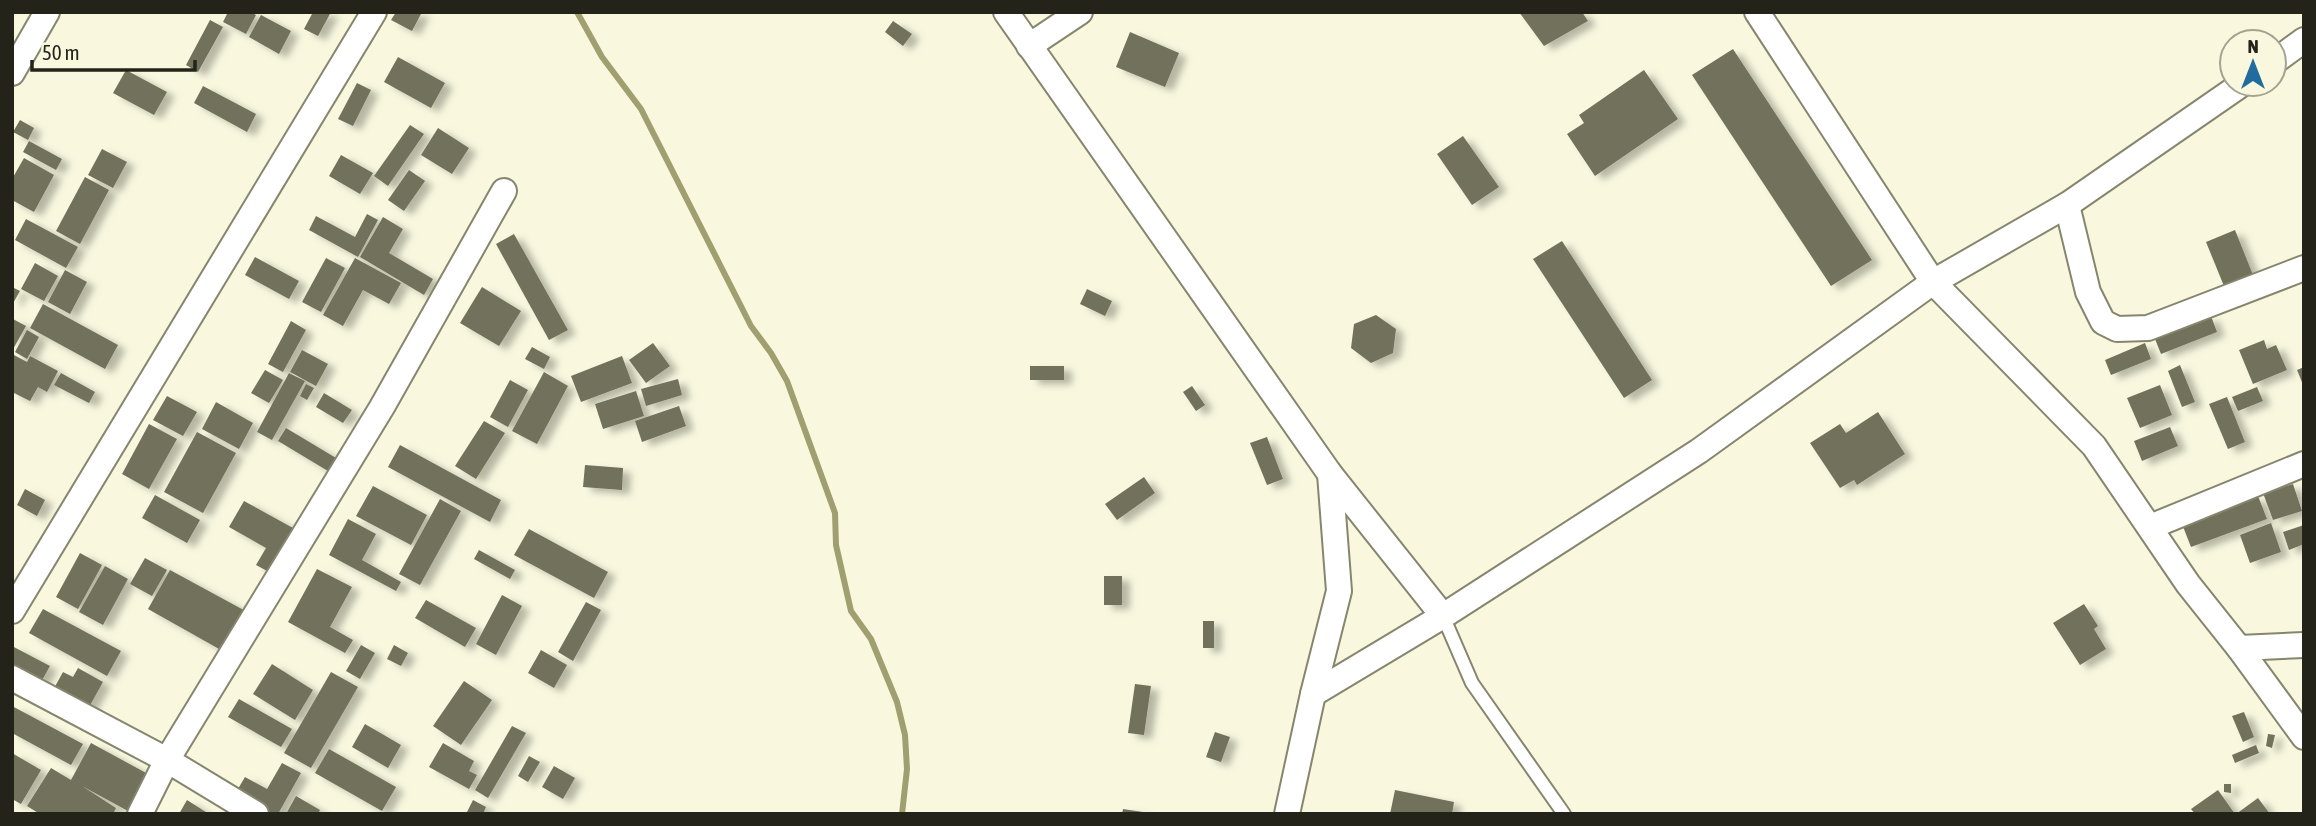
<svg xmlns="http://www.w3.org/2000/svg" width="2316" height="826" font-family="'Asap Condensed',sans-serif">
  <defs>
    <filter id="shadow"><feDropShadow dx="8" dy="4.5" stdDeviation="3.5" flood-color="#0004"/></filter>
  </defs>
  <rect width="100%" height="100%" fill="#f9f8df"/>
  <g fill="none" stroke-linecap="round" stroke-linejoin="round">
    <polyline stroke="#a09f70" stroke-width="6" points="577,12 602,57 641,109 751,326 771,353 787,381 835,513 836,545 851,611 871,639 897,702 905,735 907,769 902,814"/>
  </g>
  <g fill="#72715b" filter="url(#shadow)">
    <polygon points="228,12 250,12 256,15 246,34 223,22"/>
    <polygon points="313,12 331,12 318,36 304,29"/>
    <polygon points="396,12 422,12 412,31 391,20"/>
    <polygon points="1519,12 1582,12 1588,21 1544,46"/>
    <polygon points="261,15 291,31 279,54 249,37"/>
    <polygon points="210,20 223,27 198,72 186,65"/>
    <polygon points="893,21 912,34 903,46 885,32"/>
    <polygon points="1130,32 1179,53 1165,87 1116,67"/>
    <polygon points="1733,49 1872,260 1831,286 1692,75"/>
    <polygon points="398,57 445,83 431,108 384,82"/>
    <polygon points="126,70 167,92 154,115 113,93"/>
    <polygon points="1644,70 1678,119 1595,176 1567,134 1584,123 1579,115"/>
    <polygon points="357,83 371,90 353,126 338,119"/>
    <polygon points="203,86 256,114 247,132 194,103"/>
    <polygon points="20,120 34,128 28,140 13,132"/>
    <polygon points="410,125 424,134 388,186 374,176"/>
    <polygon points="438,128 469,148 452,174 421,155"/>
    <polygon points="1463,136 1499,187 1472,205 1437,154"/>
    <polygon points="29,141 62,159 56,170 23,152"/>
    <polygon points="102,149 127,162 113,188 88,175"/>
    <polygon points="341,155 373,173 360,194 329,176"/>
    <polygon points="24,158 54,175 34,212 12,200 12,179"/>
    <polygon points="409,170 425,181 404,211 388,200"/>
    <polygon points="85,177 109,190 80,244 56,231"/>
    <polygon points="367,214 378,220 358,257 309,230 316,216 355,237"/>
    <polygon points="383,217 403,229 389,253 433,279 424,295 360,257"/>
    <polygon points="26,219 78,247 66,268 15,240"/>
    <polygon points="2235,230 2255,280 2226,291 2206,242"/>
    <polygon points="514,234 568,330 549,340 496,244"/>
    <polygon points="1562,241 1652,380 1624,398 1533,259"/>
    <polygon points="255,257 299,281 289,299 245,275"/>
    <polygon points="326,258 345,268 321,312 302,302"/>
    <polygon points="355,258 401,283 389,304 363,290 343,326 323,315"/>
    <polygon points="35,263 58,276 44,301 21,289"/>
    <polygon points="65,270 87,282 70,314 48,302"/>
    <polygon points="12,287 20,291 12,305"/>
    <polygon points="482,287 521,311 499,346 460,323"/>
    <polygon points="1087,289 1112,301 1105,316 1080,304"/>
    <polygon points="43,304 118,345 105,369 30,328"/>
    <polygon points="1376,315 1396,329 1393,353 1371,363 1351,348 1354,324"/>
    <polygon points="2211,316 2217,332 2161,354 2155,339"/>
    <polygon points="13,319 26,326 12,351 12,321"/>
    <polygon points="291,321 306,330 283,372 268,364"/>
    <polygon points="27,330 39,337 27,359 15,352"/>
    <polygon points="2264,340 2267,349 2276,345 2287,370 2253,384 2239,350"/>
    <polygon points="653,343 670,366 646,383 629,360"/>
    <polygon points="2145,343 2151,359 2111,375 2105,360"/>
    <polygon points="532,347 550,357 544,369 525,359"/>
    <polygon points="302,350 328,364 316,386 290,372"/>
    <polygon points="14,355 27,362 30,356 58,371 47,392 38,387 30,401 12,392"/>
    <polygon points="622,356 632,383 581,402 571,376"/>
    <polygon points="2180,365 2195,402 2182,407 2168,371"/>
    <rect x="1030" y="366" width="34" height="14"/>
    <polygon points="2304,367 2304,387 2297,370"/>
    <polygon points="265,370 283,380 269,403 251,393"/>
    <polygon points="544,372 568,386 537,444 512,431"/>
    <polygon points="61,373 95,392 89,403 54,385"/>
    <polygon points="289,373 305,381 272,440 257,432"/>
    <polygon points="678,379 682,395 646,406 641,389"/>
    <polygon points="510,380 528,390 508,427 490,417"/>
    <polygon points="306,384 314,388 307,400 300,396"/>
    <polygon points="2160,385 2172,415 2140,428 2127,398"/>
    <polygon points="1192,386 1205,405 1196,411 1183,392"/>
    <polygon points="2257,387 2263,401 2238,411 2232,397"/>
    <polygon points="636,391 644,416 603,429 595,404"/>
    <polygon points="324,393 352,410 343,423 316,407"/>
    <polygon points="167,396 197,412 183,436 153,420"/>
    <polygon points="2227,397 2245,442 2228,449 2209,404"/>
    <polygon points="216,402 253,423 239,449 202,429"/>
    <polygon points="679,406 686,426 642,442 635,421"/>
    <polygon points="1878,412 1905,454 1857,485 1854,480 1840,488 1810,443 1840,424 1846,433"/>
    <polygon points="484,421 505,433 476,479 455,466"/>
    <polygon points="149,424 177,439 149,489 122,474"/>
    <polygon points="2170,427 2178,446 2142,461 2134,441"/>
    <polygon points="286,428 336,458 328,471 278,441"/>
    <polygon points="197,432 236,453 203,513 164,492"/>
    <polygon points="1267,437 1283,479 1267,485 1250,443"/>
    <polygon points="400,445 501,500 490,522 388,467"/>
    <polygon points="585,465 623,468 622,490 583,487"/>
    <polygon points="1144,477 1155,493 1117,520 1105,504"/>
    <polygon points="2293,484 2302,511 2273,520 2263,493"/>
    <polygon points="373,486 427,515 411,545 356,516"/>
    <polygon points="25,489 45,500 37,516 17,505"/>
    <polygon points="155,495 200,520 187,543 142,518"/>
    <polygon points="2258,496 2267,519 2191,547 2182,524"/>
    <polygon points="440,499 461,511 420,585 399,574"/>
    <polygon points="244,501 293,528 269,572 256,565 266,548 229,527"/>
    <polygon points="348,519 376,534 362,560 401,582 396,591 329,555"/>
    <polygon points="2271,523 2281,552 2250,563 2240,535"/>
    <polygon points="2304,525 2304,544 2289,550 2283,532"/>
    <polygon points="529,529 608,572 594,598 514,555"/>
    <polygon points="479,550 515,570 510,579 474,559"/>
    <polygon points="80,553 102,565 78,609 56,597"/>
    <polygon points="145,558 167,570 152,596 130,584"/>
    <polygon points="105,566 128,579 103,625 79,612"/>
    <polygon points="317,569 352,587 330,627 353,640 345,653 288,622"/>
    <polygon points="170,570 251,614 228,654 148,609"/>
    <rect x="1104" y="576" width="18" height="29"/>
    <polygon points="502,595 522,606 496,655 476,644"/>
    <polygon points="426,600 476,628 465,647 415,618"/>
    <polygon points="586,602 601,610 573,661 558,652"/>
    <polygon points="2084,604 2098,626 2094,629 2106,649 2080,665 2053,623"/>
    <polygon points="43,609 121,651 107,676 29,633"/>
    <rect x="1203" y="621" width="11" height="27"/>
    <polygon points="361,645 375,653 360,679 346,671"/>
    <polygon points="394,645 408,653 401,666 387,659"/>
    <polygon points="12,646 50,666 40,684 12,669"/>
    <polygon points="541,650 567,665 554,688 528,673"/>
    <polygon points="272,664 313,690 295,720 253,694"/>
    <polygon points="78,668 103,682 88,709 53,690 63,672 73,677"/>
    <polygon points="331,672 358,687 311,768 284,753"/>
    <polygon points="464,681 492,700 461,745 433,726"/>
    <polygon points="1135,684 1151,686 1144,735 1128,733"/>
    <polygon points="239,699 292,729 281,747 228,717"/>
    <polygon points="12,706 83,744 71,765 12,733"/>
    <polygon points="2244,712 2254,737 2243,742 2232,716"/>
    <polygon points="365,724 401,745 388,768 352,747"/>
    <polygon points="512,726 526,733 488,798 475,790"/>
    <polygon points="1215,732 1230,737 1221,762 1206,757"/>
    <polygon points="2268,734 2275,735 2272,748 2266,746"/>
    <polygon points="91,743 148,774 128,811 82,786 116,808 113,814 40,814 27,806 51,768 71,780"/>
    <polygon points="443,743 474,761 469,771 477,775 469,789 429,767"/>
    <polygon points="2256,745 2259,753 2235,763 2232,755"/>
    <polygon points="329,749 396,787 382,811 315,773"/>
    <polygon points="12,753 41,770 21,804 12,799"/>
    <polygon points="529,756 540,762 528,782 518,776"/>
    <polygon points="282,763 301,773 278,814 270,814 235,794 245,777 267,789"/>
    <polygon points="554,766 575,778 563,799 542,787"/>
    <polygon points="2224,784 2231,784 2231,793 2224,792"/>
    <polygon points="1395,790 1454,802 1452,814 1390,814"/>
    <polygon points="2218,790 2235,814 2195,814 2191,809"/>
    <polygon points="296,796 320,810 318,814 286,814"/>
    <polygon points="2258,798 2270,814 2236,814"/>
    <polygon points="187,800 209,814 179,814"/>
    <polygon points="473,800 486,807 483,814 466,814"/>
    <polygon points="1123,809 1143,812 1143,814 1122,814"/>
  </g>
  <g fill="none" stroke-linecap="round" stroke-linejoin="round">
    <g stroke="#86856e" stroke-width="16">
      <polyline id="lane" points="1443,616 1472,683 1564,814"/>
    </g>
    <g stroke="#86856e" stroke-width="28">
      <g id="street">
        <polyline points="1006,12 1330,474 1443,616"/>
        <polyline points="1757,12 1933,282 2094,446 2188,584 2239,648 2304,737"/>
        <polyline points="1029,46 1080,12"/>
        <polyline points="2274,62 2304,40"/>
        <polyline points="12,73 47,12"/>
        <polyline points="2067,205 2088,292 2103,322 2117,329 2148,328 2304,268"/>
        <polyline points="2150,527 2304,464"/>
        <polyline points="12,611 374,12"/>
        <polyline points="2239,648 2304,645"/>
        <polyline points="12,678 167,760 256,814"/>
        <polyline points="1313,694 1339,591 1330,474"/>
        <polyline points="140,814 167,760 382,407 504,191"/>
        <polyline points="1287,814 1313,694 1443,616 1699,451 1933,282 2067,205 2242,84"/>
      </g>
    </g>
    <use href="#lane" stroke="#fff" stroke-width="12"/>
    <use href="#street" stroke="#fff" stroke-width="24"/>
  </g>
  <rect width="2316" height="826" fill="none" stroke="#23231a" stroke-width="28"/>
  <g transform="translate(2253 63)"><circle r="33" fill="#f9f8df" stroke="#a3a390" stroke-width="2"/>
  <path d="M0-5L12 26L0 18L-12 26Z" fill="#216b9e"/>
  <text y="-10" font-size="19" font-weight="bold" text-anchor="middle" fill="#23231a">N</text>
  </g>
  <path d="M32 60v10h163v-10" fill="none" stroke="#23231a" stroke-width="3.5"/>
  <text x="42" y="60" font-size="21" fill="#23231a" stroke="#f9f8df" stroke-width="5" paint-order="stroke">50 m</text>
</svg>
